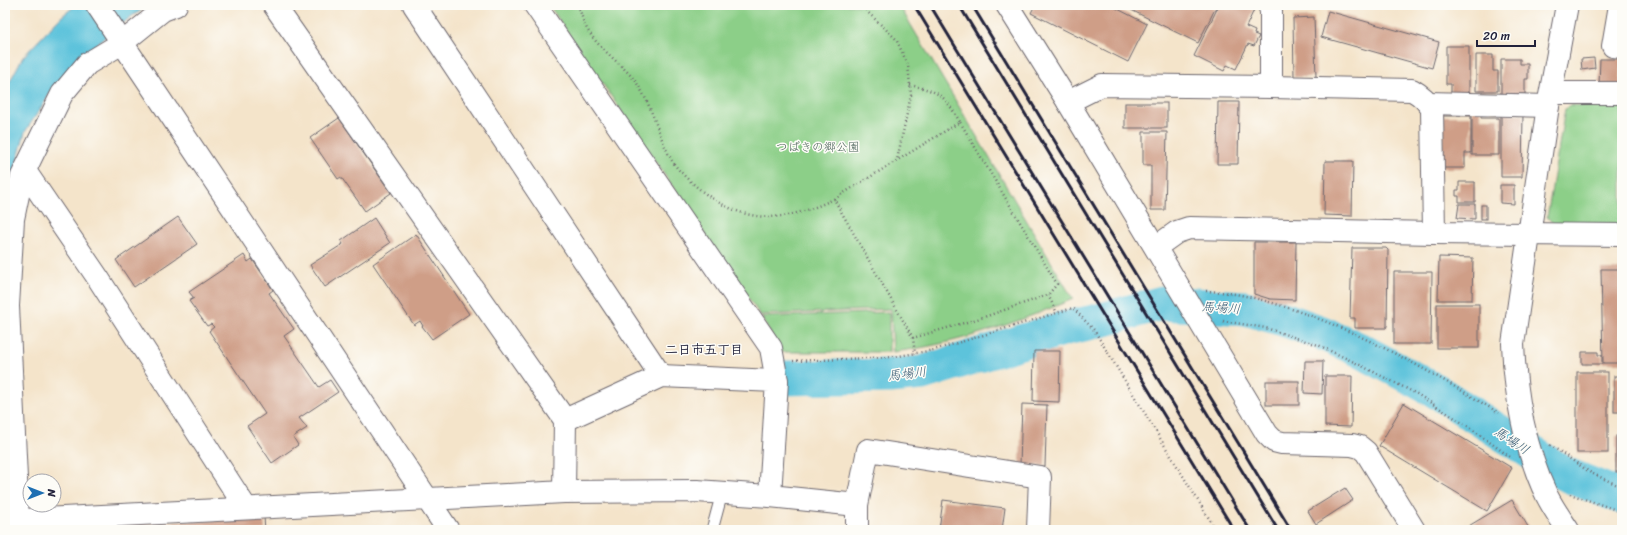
<svg xmlns="http://www.w3.org/2000/svg" width="1627" height="535" font-family="Sriracha,'Klee One',sans-serif">
  <rect width="100%" height="100%" fill="#fdfcf7"/>
  <filter id="ink" filterUnits="userSpaceOnUse"><feTurbulence type="fractalNoise" baseFrequency=".025" numOctaves="2"/><feDisplacementMap in="SourceGraphic" scale="8" xChannelSelector="R" yChannelSelector="G"/><feConvolveMatrix kernelMatrix="1 2 1 2 8 2 1 2 1" color-interpolation-filters="sRGB"/></filter>
  <filter id="wash" filterUnits="userSpaceOnUse"><feTurbulence type="fractalNoise" baseFrequency=".012" numOctaves="4" result="noise"/><feDisplacementMap in="SourceGraphic" scale="16" xChannelSelector="R" yChannelSelector="G"/><feGaussianBlur stdDeviation="0.9" result="paint"/><feColorMatrix in="noise" values="0 0 0 0 0 0 0 0 0 0 0 0 0 0 0 0 0 1.4 0 .05"/><feComposite in="paint" operator="in"/></filter>
  <g filter="url(#wash)">
    <rect width="100%" height="100%" fill="#f4e4ca"/>
    <g fill="#8ccf88" stroke="#577862">
      <path d="M549,5H899L1073,299C1013,324 958,344 893,352L891,309L760,315Z"/>
      <polygon points="1570,105 1622,107 1622,227 1556,226 1547,217 1565,109"/>
      <polygon points="889,312 889,352 781,352 761,317"/>
    </g>
    <polygon fill="#5dc3db" stroke="#40728b" points="76,5 150,5 132,16 80,57 54,88 25,132 5,208 5,90 23,57 61,17"/>
    <g fill="none" stroke-linecap="round" stroke-linejoin="round">
      <polyline stroke="#5dc3db" stroke-width="35" points="783,378 890,376 922,373 1062,329 1098,321 1162,303 1245,308 1283,319 1322,333 1360,350 1436,391 1565,474 1622,497"/>
    </g>
    <g id="blocks">
      <g fill="#cf9e87">
        <polygon points="1035,5 1110,5 1147,24 1128,62 1031,13"/>
        <polygon points="1121,5 1217,5 1198,43"/>
        <polygon points="1219,5 1244,5 1254,10 1246,27 1255,31 1254,34 1259,36 1254,46 1248,44 1236,69 1227,65 1224,71 1194,56"/>
        <polygon points="1328,11 1439,42 1432,68 1321,37"/>
        <polygon points="1314,17 1316,77 1294,77 1293,18"/>
        <polygon points="1446,46 1469,46 1469,95 1451,95 1451,84 1446,84"/>
        <polygon points="1476,55 1493,55 1493,71 1498,71 1498,91 1476,91"/>
        <polygon points="1594,58 1595,68 1582,70 1581,59"/>
        <polygon points="1501,59 1520,59 1520,64 1528,64 1528,79 1525,79 1525,94 1501,94"/>
        <polygon points="1600,59 1622,59 1620,85 1599,85"/>
        <polygon points="1218,102 1239,102 1238,164 1217,164"/>
        <rect x="1125" y="103" width="42" height="25"/>
        <polygon points="1472,110 1481,110 1481,118 1499,118 1499,155 1472,155"/>
        <polygon points="1501,114 1523,114 1522,177 1501,177"/>
        <polygon points="1443,116 1471,116 1471,153 1465,153 1465,168 1442,168"/>
        <polygon points="339,118 391,193 365,211 341,177 338,179 310,138"/>
        <polygon points="1143,132 1167,132 1165,210 1151,210 1151,165 1143,165"/>
        <polygon points="1325,161 1353,161 1352,216 1324,215"/>
        <polygon points="1459,182 1475,182 1475,202 1459,202 1459,196 1456,196 1456,190 1459,190"/>
        <polygon points="1500,185 1514,185 1514,204 1500,203"/>
        <polygon points="1459,204 1475,204 1475,219 1457,218"/>
        <rect x="1481" y="205" width="5" height="14"/>
        <polygon points="178,217 197,244 134,287 116,260"/>
        <polygon points="374,218 390,243 325,287 310,265 343,244 341,241"/>
        <polygon points="416,234 469,314 432,339 422,326 423,326 420,321 414,325 373,264"/>
        <polygon points="1254,242 1296,242 1295,300 1270,299 1254,294"/>
        <polygon points="1352,248 1386,248 1388,250 1387,326 1386,328 1355,328 1355,318 1350,318"/>
        <polygon points="244,255 248,262 252,259 273,290 269,293 294,329 284,336 319,387 330,380 338,392 299,418 307,428 293,437 298,445 272,463 247,426 265,414 209,331 214,327 211,324 207,326 189,301 194,298 189,292"/>
        <polygon points="1439,257 1473,258 1472,300 1438,300"/>
        <polygon points="1601,269 1622,269 1622,363 1603,363"/>
        <polygon points="1394,272 1432,272 1431,344 1394,344"/>
        <rect x="1437" y="304" width="42" height="44"/>
        <polygon points="1034,351 1060,351 1059,402 1033,401"/>
        <polygon points="1582,352 1598,352 1598,355 1602,355 1602,364 1582,364"/>
        <polygon points="1305,361 1323,361 1322,394 1304,393"/>
        <rect x="1577" y="372" width="31" height="81"/>
        <polygon points="1325,376 1352,376 1351,427 1325,426"/>
        <rect x="1614" y="376" width="8" height="36"/>
        <rect x="1266" y="381" width="33" height="24"/>
        <polygon points="1404,403 1512,468 1487,511 1379,446"/>
        <polygon points="1022,404 1047,405 1045,466 1020,465"/>
        <rect x="1616" y="436" width="6" height="36"/>
        <polygon points="1345,488 1353,500 1316,524 1308,511"/>
        <polygon points="943,500 1005,508 1002,530 939,530"/>
        <polygon points="1512,500 1530,530 1462,530"/>
        <polygon points="264,517 265,530 34,530"/>
      </g>
    </g>
  </g>
  <g filter="url(#ink)">
    <use href="#blocks" fill-opacity="0" stroke="#6c666d" stroke-width="1"/>
    <g fill="none" stroke-linecap="round" stroke-linejoin="round">
      <g stroke="#6c666d" stroke-width="13">
        <polyline id="service" points="712,530 722,493"/>
      </g>
      <g stroke="#6c666d" stroke-width="24">
        <g id="minor">
          <polyline points="274,5 565,420 661,376 777,381 770,496"/>
          <polyline points="414,5 661,376"/>
          <polyline points="535,5 771,348 777,381"/>
          <polyline points="1007,5 1068,102 1267,434 1274,441 1282,443 1352,445 1360,447 1366,452 1414,530"/>
          <path d="M1269,5L1271,11V87L1412,90C1421,95 1427,100 1432,109L1434,233L1622,235"/>
          <polyline points="1620,5 1613,46 1622,47"/>
          <polyline points="1551,93 1622,93"/>
          <polyline points="1068,102 1102,85 1271,87"/>
          <polyline points="1428,103 1548,106"/>
          <polyline points="25,171 98,278 246,508"/>
          <polyline points="1156,247 1177,232 1189,228 1434,233"/>
          <polyline points="564,492 565,420"/>
          <polyline points="857,505 868,450 1040,477 1038,530"/>
          <polyline points="5,521 564,492 697,491 770,496 857,505 857,530"/>
          <polyline points="18,521 8,306 13,219 22,176 62,94 87,64 122,43 163,10 176,5"/>
        </g>
      </g>
      <g stroke="#6c666d" stroke-width="24">
        <g id="tertiary">
          <polyline points="97,5 448,530"/>
          <path d="M1567,5L1548,106L1513,344C1515,393 1525,451 1547,496C1553,508 1561,519 1568,530"/>
        </g>
      </g>
      <g stroke="#6c666d" stroke-width="2.5" stroke-dasharray="1 3" stroke-linecap="butt">
        <path d="M578,5C581,12 582,19 585,25C596,48 621,62 636,82C652,105 657,132 670,157C677,171 691,182 703,192C749,226 785,222 834,199"/>
        <polyline points="860,5 896,39 908,65 911,95 897,160"/>
        <path d="M910,85C941,92 944,95 960,122"/>
        <path d="M1206,291C1239,292 1272,302 1303,313C1373,338 1436,375 1499,413"/>
        <polyline points="1048,295 1057,313"/>
        <polyline points="1223,321 1266,328 1318,345 1356,363 1417,394 1469,427 1510,457"/>
        <polyline points="913,338 834,199 960,122 1057,284 1048,295 984,317 913,338 915,354"/>
        <polyline points="793,361 893,357 934,350 1073,308 1094,330 1216,530"/>
        <polyline points="1550,445 1591,473 1622,487"/>
        <polyline points="1570,494 1622,512"/>
      </g>
      <use href="#service" stroke="#fff" stroke-width="11"/>
      <use href="#minor" stroke="#fff" stroke-width="22"/>
      <use href="#tertiary" stroke="#fff" stroke-width="22"/>
      <g stroke="#22223b" stroke-width="3">
        <polyline points="914,5 1234,530"/>
        <polyline points="930,5 1250,530"/>
        <polyline points="959,5 1278,530"/>
        <polyline points="972,5 1291,530"/>
      </g>
    </g>
  </g>
  <g text-anchor="middle" stroke-width="3" stroke-linejoin="round" paint-order="stroke">
    <g font-size="12" fill="#475f56" stroke="#fdfcf7">
      <text x="818" y="151">つばきの郷公園</text>
    </g>
    <g font-size="13" font-style="italic" fill="#375a73" stroke="#fdfcf7">
      <text transform="translate(1221 307) rotate(4)" y="5">馬場川</text>
      <text transform="translate(907 373) rotate(-7)" y="5">馬場川</text>
      <text transform="translate(1512 440) rotate(33)" y="5">馬場川</text>
    </g>
    <g font-size="13" font-weight="bold" fill="#22223b" stroke="#fdfcf7">
      <text x="704" y="354">二日市五丁目</text>
    </g>
  </g>
  <rect width="1627" height="535" fill="none" stroke="#fdfcf7" stroke-width="20"/>
  <g transform="translate(42 493) rotate(90)"><circle r="19" fill="#fdfcf7" stroke="#a5a5ac"/>
  <path d="M0-3L7 15L0 10L-7 15Z" fill="#1f6fb2"/>
  <text y="-6" font-size="11" font-weight="bold" text-anchor="middle" fill="#22223b">N</text>
  </g>
  <path d="M1477 40v6h58v-6" fill="none" stroke="#22223b" stroke-width="2"/>
  <text x="1483" y="40" font-size="12" fill="#22223b" stroke="#fdfcf7" stroke-width="3" paint-order="stroke">20 m</text>
</svg>
